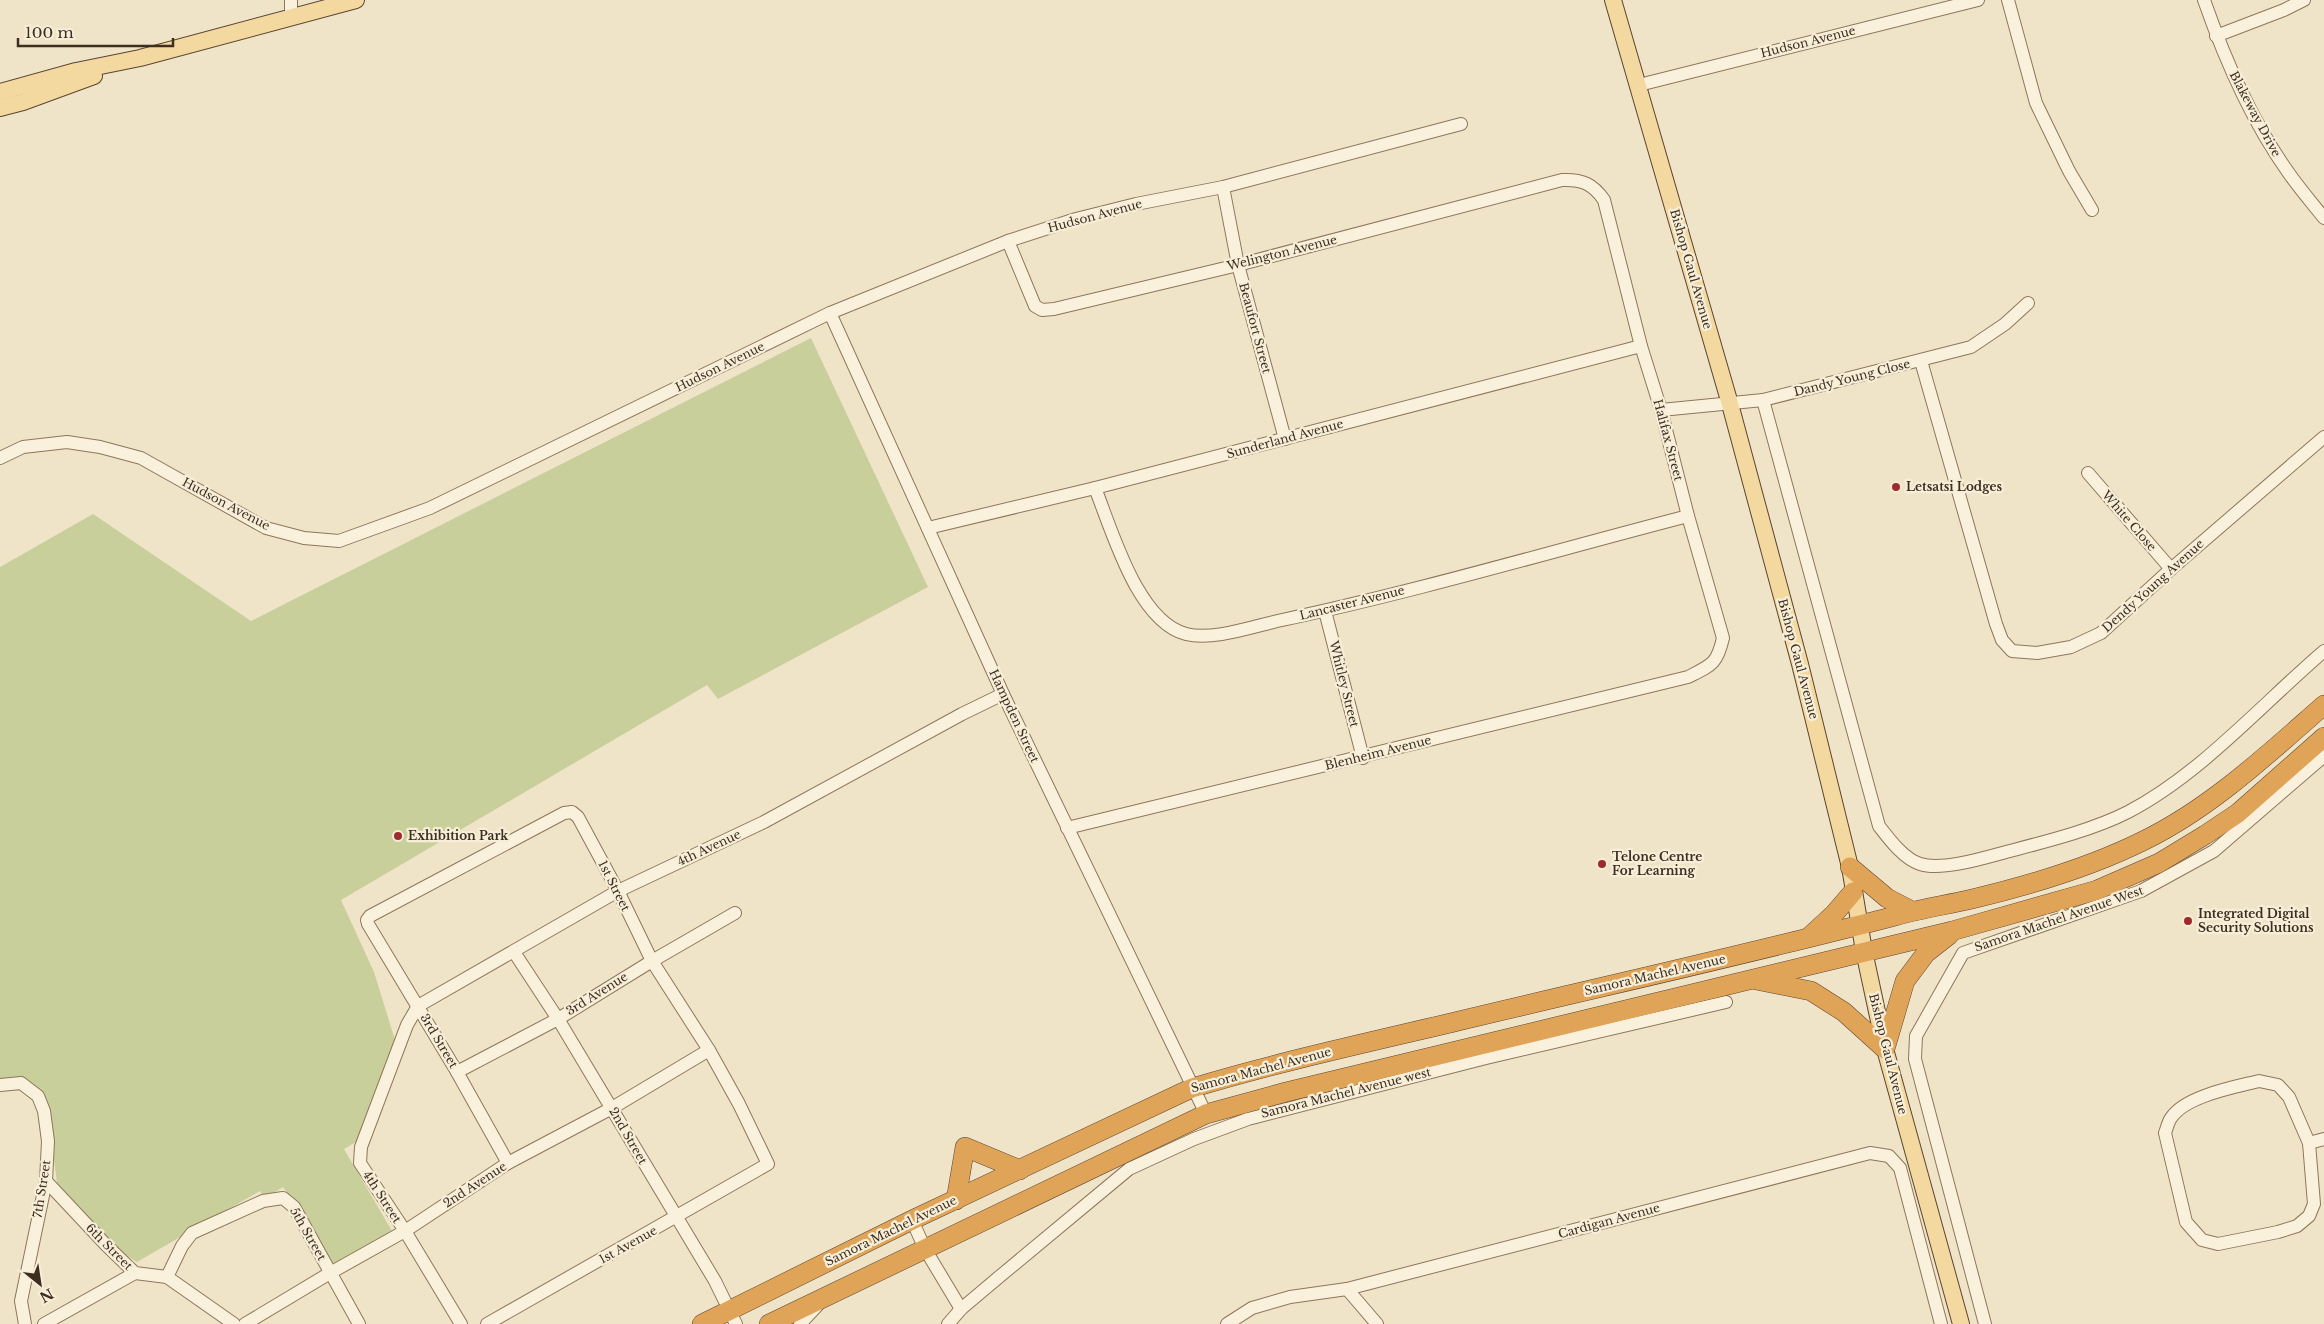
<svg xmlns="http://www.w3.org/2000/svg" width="2324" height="1324" font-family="'Libre Baskerville',serif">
  <rect width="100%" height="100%" fill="#f0e4c8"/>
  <polygon fill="#c9cf9b" points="811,338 928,587 718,699 707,685 341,900 374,972 395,1040 361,1139 344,1149 392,1231 332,1266 283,1187 264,1199 260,1191 137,1262 94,1235 70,1206 57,1183 48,1114 24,1080 0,1082 0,567 93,514 251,621"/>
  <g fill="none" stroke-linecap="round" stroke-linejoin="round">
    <g stroke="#8d765c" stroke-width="14">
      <g id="minor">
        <polyline points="291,0 291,17"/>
        <polyline points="2008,0 2036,103 2069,171 2092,210"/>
        <path d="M2204,0C2225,60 2251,120 2288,172C2299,188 2312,203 2324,218"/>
        <polyline points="2216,36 2284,10 2304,0"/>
        <polyline points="1639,85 1978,0"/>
        <polyline points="1223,187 1238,265 1285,439"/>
        <path d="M1008,241L1035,306L1042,310L1054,309L1238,265L1562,180C1582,179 1593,184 1604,200L1641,346L1661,410L1688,516L1723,638C1717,664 1712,665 1688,677L1067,828"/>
        <polyline points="830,313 1003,694 1206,1114"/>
        <polyline points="1921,361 1996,624 2002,640 2012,651 2037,653 2071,647 2101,633 2171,569 2324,437"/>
        <path d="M1763,400L1879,826C1889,839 1904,859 1920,864C1942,871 1984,858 2006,852C2044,842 2093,830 2128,812C2201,774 2262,704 2324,651"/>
        <polyline points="1661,410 1763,400 1971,347 2005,324 2028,303"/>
        <polyline points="0,458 23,447 67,442 100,447 141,458 266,528 304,538 339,541 430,508 830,313 1008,241 1076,219 1136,204 1223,187 1461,124"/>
        <polyline points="2088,473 2171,569"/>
        <path d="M1095,488C1112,530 1137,621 1186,634C1213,641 1254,626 1282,620C1418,591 1553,551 1688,516"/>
        <polyline points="928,528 1095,488 1641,346"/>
        <polyline points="1325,611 1363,758"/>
        <polyline points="514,952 558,1019 715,1281 736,1324"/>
        <polyline points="457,1072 558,1019 652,961 735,913"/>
        <path d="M2259,1081L2278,1085L2289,1097L2309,1143L2314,1204L2309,1216L2297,1226L2278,1232L2218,1244L2202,1240L2186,1222L2165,1133C2167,1128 2168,1122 2171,1118C2185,1096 2235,1087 2259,1081Z"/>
        <polyline points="0,1085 21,1083 38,1096 44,1111 48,1141 46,1181 21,1301 25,1324"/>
        <polyline points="2309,1143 2324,1139"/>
        <polyline points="46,1181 106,1245 135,1273 167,1277 234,1324"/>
        <polyline points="912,1220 925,1249 961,1309"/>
        <polyline points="167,1277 182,1246 192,1233 263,1201 283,1198 294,1207 359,1324"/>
        <polyline points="1347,1289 1377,1324"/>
        <polyline points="44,1324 135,1273"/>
        <polyline points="245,1324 330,1273 405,1231 508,1163 612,1108 709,1050"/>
        <polyline points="461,1324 405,1231 360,1163 361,1147 407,1025 418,1006 618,891 764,822 962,714 1003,694"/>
        <polyline points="487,1324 768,1164 739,1104 709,1050 652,961 618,891 578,817 572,812 564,813 370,916 367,920 368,924 457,1072 508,1163"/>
        <polyline points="800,1324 817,1306"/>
        <polyline points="948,1324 961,1309 1005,1272 1129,1169 1194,1139 1248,1119 1486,1058 1726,1002"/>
        <polyline points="1227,1324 1252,1308 1290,1297 1347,1289 1870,1153 1889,1156 1900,1168 1941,1324"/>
        <polyline points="1985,1324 1915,1059 1916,1036 1963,953 2141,891 2214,851 2324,756"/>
      </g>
    </g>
    <g stroke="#5b4430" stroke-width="18">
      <g id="major">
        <polyline points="1613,0 1730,404 1800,664 1850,867 1864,951 1885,1049 1961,1324"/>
        <polyline points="0,92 76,71 140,58 356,0"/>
        <polyline points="0,108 23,102 94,76"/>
      </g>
    </g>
    <g stroke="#5b4430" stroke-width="20">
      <g id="highway">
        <polyline points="1850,867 1887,898 1912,911"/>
        <polyline points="1810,936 1834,914 1853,892"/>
        <polyline points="1756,980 1811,991 1844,1012 1885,1049 1905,981 1926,953 1949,935"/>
        <polyline points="956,1200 965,1147 1020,1170"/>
        <path d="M702,1324L912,1220L1192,1088C1275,1063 1361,1044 1446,1024C1595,988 1746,955 1895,916C1920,909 1946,905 1972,899C2031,885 2091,867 2145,840C2212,807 2268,754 2324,705"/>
        <polyline points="769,1324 1206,1114 1286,1092 1952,931 2097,890 2159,863 2205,835 2238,813 2324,737"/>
      </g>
    </g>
    <use href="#minor" stroke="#faf1dc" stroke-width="12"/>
    <use href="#major" stroke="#f3d9a0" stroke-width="16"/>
    <use href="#highway" stroke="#e0a458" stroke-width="19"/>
  </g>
  <g fill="#9e2a2b" stroke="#f7eed8" stroke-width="2">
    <circle cx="1896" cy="487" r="5"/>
    <circle cx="398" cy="836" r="5"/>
    <circle cx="1602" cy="864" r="5"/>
    <circle cx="2188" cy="921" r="5"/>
  </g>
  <g text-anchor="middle" stroke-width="4.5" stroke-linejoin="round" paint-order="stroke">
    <g font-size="12" fill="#3d2e20" stroke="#f7eed8">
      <text transform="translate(1808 42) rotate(-14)" y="4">Hudson Avenue</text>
      <text transform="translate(2255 114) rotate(62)" y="4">Blakeway Drive</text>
      <text transform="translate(1095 216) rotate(-15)" y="4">Hudson Avenue</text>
      <text transform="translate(1282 253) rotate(-14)" y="4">Welington Avenue</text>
      <text transform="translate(1691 269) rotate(74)" y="4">Bishop Gaul Avenue</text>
      <text transform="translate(1255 328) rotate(75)" y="4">Beaufort Street</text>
      <text transform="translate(720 367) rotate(-26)" y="4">Hudson Avenue</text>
      <text transform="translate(1852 378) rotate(-14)" y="4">Dandy Young Close</text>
      <text transform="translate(1285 439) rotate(-15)" y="4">Sunderland Avenue</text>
      <text transform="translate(1668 440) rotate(75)" y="4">Halifax Street</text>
      <text transform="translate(226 504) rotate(28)" y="4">Hudson Avenue</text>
      <text transform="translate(2129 521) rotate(49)" y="4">White Close</text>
      <text transform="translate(2153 586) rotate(-42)" y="4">Dendy Young Avenue</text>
      <text transform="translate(1352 603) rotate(-14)" y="4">Lancaster Avenue</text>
      <text transform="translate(1798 659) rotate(75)" y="4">Bishop Gaul Avenue</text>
      <text transform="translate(1344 684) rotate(76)" y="4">Whitley Street</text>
      <text transform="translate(1014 716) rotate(65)" y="4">Hampden Street</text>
      <text transform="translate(1378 753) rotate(-14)" y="4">Blenheim Avenue</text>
      <text transform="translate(709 848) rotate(-25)" y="4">4th Avenue</text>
      <text transform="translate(614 886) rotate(63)" y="4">1st Street</text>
      <text transform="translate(2059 919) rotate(-19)" y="4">Samora Machel Avenue West</text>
      <text transform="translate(1655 975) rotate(-13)" y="4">Samora Machel Avenue</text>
      <text transform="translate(597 994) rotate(-32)" y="4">3rd Avenue</text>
      <text transform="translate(439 1041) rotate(59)" y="4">3rd Street</text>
      <text transform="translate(1888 1054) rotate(76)" y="4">Bishop Gaul Avenue</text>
      <text transform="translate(1261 1070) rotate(-15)" y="4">Samora Machel Avenue</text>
      <text transform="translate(1346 1093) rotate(-14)" y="4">Samora Machel Avenue west</text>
      <text transform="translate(628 1136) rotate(60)" y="4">2nd Street</text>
      <text transform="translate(475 1185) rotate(-33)" y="4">2nd Avenue</text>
      <text transform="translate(42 1189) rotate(-81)" y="4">7th Street</text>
      <text transform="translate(382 1197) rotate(57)" y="4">4th Street</text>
      <text transform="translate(1609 1221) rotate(-15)" y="4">Cardigan Avenue</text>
      <text transform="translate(891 1231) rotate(-26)" y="4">Samora Machel Avenue</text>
      <text transform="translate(308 1234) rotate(60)" y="4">5th Street</text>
      <text transform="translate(628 1245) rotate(-29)" y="4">1st Avenue</text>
      <text transform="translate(109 1247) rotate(45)" y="4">6th Street</text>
    </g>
    <g font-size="12" font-weight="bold" fill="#3d2e20" stroke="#f7eed8" text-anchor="start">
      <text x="1906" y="491">Letsatsi Lodges</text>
      <text x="408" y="840">Exhibition Park</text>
      <text x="1612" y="861">Telone Centre<tspan x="1612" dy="14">For Learning</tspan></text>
      <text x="2198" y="918">Integrated Digital<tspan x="2198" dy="14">Security Solutions</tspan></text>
    </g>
  </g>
  <g transform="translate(40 1284) rotate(150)" stroke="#f7eed8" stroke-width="4" paint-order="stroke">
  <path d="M0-4L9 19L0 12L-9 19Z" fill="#3d2e20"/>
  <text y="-8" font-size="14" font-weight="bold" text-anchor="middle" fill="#3d2e20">N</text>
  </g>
  <path d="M18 38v8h155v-8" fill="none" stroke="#3d2e20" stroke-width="2.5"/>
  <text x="25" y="38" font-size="15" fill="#3d2e20" stroke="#f7eed8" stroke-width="4" paint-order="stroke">100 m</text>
</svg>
